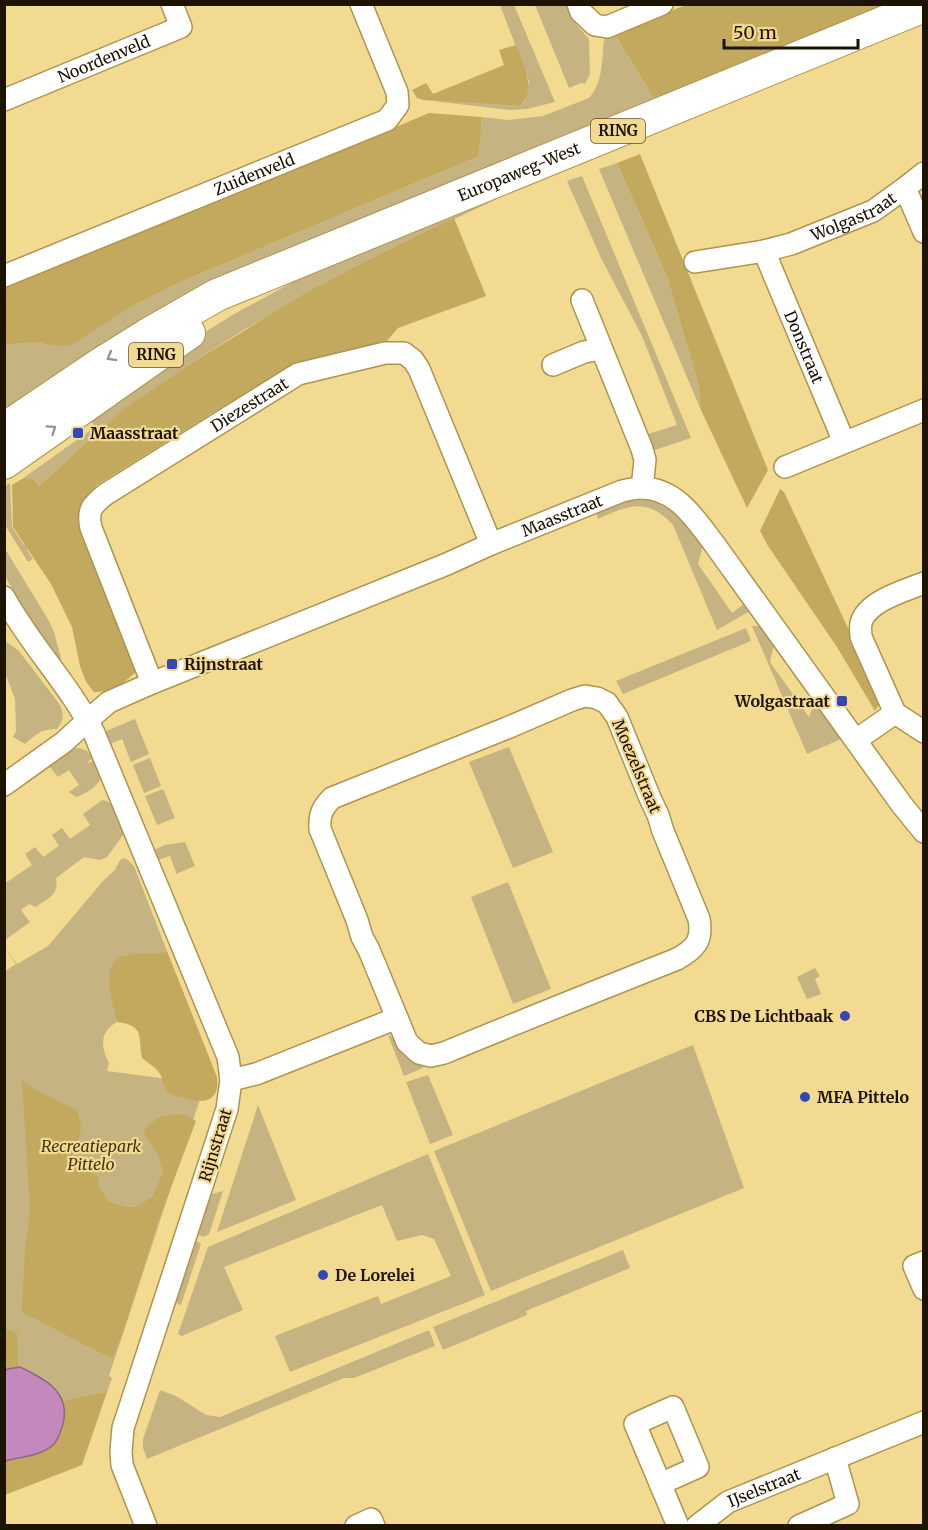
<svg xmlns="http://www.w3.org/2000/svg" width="928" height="1530" font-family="Merriweather,serif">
  <rect width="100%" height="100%" fill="#f3da91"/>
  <g fill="#c5b382">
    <polygon points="500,5 514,5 555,102 527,109 510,110 424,100 520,106 524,102 529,81"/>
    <polygon points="535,5 568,5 576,24 589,39 590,74 585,84 581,83 569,88"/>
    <path d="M614,33L655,100L116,336L76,361L5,410L4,345L34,342L55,346L176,284L479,156L482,117L507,120L543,116L589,98C603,83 602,59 604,40Z"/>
    <polygon points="617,163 666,274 699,386 700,408 599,169"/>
    <polygon points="556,171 380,254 242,331 190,364 126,408 39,486 34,479 22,479 95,427 90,419 191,341 234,314 273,293 307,274"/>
    <polygon points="582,176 691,438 652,451 645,435 677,425 642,336 601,258 567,181"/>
    <polygon points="10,483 12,527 24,545 26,544 29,548 27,550 33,559 28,562 5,525 5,486"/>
    <path d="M634,498C671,500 682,519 703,546L698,564L732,613L744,604L750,611L717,630L673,525C647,497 629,505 598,519L596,511Z"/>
    <polygon points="4,547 49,621 54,632 63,666 40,639 5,576"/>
    <polygon points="752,626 760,626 774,644 770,662 809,717 815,701 841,739 807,754"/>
    <polygon points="746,628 751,641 623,694 616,681"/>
    <path d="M4,640L19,651L60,705C64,714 64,720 57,729C40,729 37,734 25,744L13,737L16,731L15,699L5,673Z"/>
    <polygon points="135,719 149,754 131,762 122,739 110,744 104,732"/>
    <polygon points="509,747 553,852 513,868 469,762"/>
    <path d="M79,748L87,751L94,758L87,762L88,763L95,760C96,764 100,770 101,774C102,785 85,794 76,797L69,792L79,785L69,770L58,777L50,767L5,798V795L70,749Z"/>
    <polygon points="150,758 161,786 144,793 133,765"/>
    <polygon points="163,789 175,818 157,825 145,796"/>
    <path d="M102,800C116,801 120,820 126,831L107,857L100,860L84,857L56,878C59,896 49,897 36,907L29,904L21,910L30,922L5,940L4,879L7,882L32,865L25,854L35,847L43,857L59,846L52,835L62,828L70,839L90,825L83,814Z"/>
    <polygon points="185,842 195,866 176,874 176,872 170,856 157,860 152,851 165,845"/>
    <path d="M124,858L128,860L134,866L167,951L157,954H127L111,997L117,1022C100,1031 100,1047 109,1063L107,1071L205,1084L109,1376L112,1378L107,1392L103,1393L5,1478L4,972L16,964L4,947L17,964L48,946L104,880L115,870L120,860Z"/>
    <polygon points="508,882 551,989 513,1004 471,897"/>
    <polygon points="815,968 820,976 815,979 821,994 807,999 797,977"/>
    <path d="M388,1035C399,1039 420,1057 423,1068L404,1076Z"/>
    <polygon points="693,1045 744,1188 491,1291 434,1151"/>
    <polygon points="428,1075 453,1135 430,1144 406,1082"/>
    <polygon points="258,1105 296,1200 217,1232"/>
    <polygon points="428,1154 485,1295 290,1372 275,1336 378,1296 381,1304 451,1276 434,1239 422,1235 397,1241 382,1205 224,1267 243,1310 182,1336 178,1334 208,1247"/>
    <polygon points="223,1191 209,1234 204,1237 196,1234 209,1195"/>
    <polygon points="194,1240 201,1244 181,1305 173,1302"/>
    <polygon points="623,1250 630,1268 526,1311 527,1315 443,1350 433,1327"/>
    <polygon points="429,1330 435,1346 354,1378 344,1378 147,1459 143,1448 143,1439 160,1390 176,1396 206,1415 220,1417"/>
  </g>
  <g fill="#c2a95e">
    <polygon points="686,5 888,5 655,100 614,33"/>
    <path d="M516,45C523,64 537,88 520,106L424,100L417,98L412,90L426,83L433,94L504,65L499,50Z"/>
    <polygon points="429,113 482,117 479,156 176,284 129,308 71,345 55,346 34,342 5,345 4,288 71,259 251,188"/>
    <polygon points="640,154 768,470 747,508 700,408 699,386 666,274 617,163"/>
    <path d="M454,218L486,296L398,328L387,341L292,367L219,409L97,485C83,500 79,506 79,527L138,670C123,683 115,692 94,692L86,682L80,666L72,627L51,584L13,527L12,485L22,479H34L39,486L125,408L190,364L304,294L380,254Z"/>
    <polygon points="780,489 784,492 848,628 880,703 875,711 837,647 768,546 760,531"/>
    <path d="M167,951L217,1077C220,1102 204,1104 184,1098C180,1097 174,1096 171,1094C162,1088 164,1081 160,1074C157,1068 148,1063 142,1058C138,1037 145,1025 117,1022C112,1002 97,958 130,954C144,952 153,956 167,951Z"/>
    <polygon points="22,1081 39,1092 77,1110 81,1125 80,1136 73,1147 72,1156 74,1165 97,1176 100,1188 108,1201 125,1207 137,1207 152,1197 163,1173 158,1154 143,1133 148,1125 162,1116 183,1114 196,1121 158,1222 123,1333 112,1358 85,1345 22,1312 25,1248 30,1211"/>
    <polygon points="5,1329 17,1333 18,1367 8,1369 5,1371"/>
    <polygon points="107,1392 82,1465 5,1495 5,1461 41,1453 55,1444 63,1426 65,1413 63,1401"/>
  </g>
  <path fill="#c489bc" stroke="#926684" stroke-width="1.5" d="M20,1367C45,1379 71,1392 63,1424C61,1430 58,1441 53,1445C41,1456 20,1457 5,1461V1371L8,1369Z"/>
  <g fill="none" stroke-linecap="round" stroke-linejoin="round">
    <g stroke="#ae954e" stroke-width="24">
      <g id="minor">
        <polyline points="578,4 581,12 595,25 607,27 662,4"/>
        <path id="s1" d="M4,100L181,27L172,4"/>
        <polyline points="924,173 905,188 924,232"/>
        <path id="s2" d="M764,251L844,442"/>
        <path id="s3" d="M695,262L764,251L791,244L873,211L905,188"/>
        <path id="s4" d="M4,276L387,120L398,105L397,92L361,4"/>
        <polyline points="582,300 642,449 645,460 642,488"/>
        <polyline points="553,365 584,352 601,349"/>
        <polyline points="785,467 924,410"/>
        <path d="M924,583C904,591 867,601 861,623C860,627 861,633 861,637L895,713L924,732"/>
        <path d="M4,597C30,645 69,684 94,733L228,1057L231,1080L227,1109L123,1428L121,1451L122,1465L146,1526"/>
        <path id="s5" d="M152,683L91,528C87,510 92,505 106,494L298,374L385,353H404L413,360L419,369L491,544"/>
        <path d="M585,696L597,698L607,703L617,717L650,798L658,815L663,831L699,919C703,941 695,949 677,959C599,990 521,1021 444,1053L431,1056L419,1053L407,1042L369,950L362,937L357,920L320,829C319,815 322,808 332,798L507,728L572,700Z"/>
        <polyline points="856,740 895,713"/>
        <path id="s6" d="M4,785L64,742L88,720L109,702L152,683L447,564L491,544L622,491C628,490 634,488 640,488C676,487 696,520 715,545L902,805L924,832"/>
        <polyline points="231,1080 256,1074 397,1018"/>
        <polyline points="924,1262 914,1266 924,1289"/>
        <polyline points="660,1484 698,1467 673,1407 635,1424 678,1526"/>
        <polyline points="356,1526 371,1519 374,1526"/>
        <path id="s7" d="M697,1526L728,1502L924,1422"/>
        <polyline points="799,1526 848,1504 835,1458"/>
      </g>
    </g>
    <g stroke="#ae954e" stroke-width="34">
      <g id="primary">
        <path id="s8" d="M4,429L102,363L147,335L217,295L924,6"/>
        <polyline points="4,463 189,333"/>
      </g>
    </g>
    <use href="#minor" stroke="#fff" stroke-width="21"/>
    <use href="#primary" stroke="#fff" stroke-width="32"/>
  </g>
  <defs><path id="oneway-chevron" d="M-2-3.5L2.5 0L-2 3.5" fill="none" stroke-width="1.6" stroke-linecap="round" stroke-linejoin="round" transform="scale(1.5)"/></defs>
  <g stroke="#99958c">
    <use href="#oneway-chevron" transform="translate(111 357) rotate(149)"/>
    <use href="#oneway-chevron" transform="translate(52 429) rotate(-35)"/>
  </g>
  <g fill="#3546b9" stroke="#f3da91" stroke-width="2">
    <rect x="72" y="427" width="12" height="12" rx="3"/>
    <rect x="166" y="658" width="12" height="12" rx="3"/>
    <rect x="836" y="695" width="12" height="12" rx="3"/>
    <circle cx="845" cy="1016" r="6"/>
    <circle cx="805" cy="1097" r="6"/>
    <circle cx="323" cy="1275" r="6"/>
  </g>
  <g text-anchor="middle" stroke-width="4.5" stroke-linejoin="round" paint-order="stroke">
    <g fill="#f3da91" stroke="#5d4f2c" stroke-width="1.5">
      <rect x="591" y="119" width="54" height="24" rx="4.5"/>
      <rect x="129" y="343" width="54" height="24" rx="4.5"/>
    </g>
    <g font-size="15" font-weight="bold" fill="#1d1300">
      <text x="618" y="136">RING</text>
      <text x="156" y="360">RING</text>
    </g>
    <g font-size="16" fill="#1d1300" stroke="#f3da91">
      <text dy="6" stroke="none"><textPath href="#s1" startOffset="108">Noordenveld</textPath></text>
      <text dy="6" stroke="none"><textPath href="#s8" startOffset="578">Europaweg-West</textPath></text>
      <text dy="6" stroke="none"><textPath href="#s4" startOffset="270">Zuidenveld</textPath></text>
      <text dy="6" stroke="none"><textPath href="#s3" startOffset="166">Wolgastraat</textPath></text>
      <text dy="6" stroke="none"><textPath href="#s2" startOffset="104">Donstraat</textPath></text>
      <text dy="6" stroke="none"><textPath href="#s5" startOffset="376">Diezestraat</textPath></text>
      <text dy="6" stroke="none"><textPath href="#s6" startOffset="624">Maasstraat</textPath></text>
      <text transform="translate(637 766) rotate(67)" y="6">Moezelstraat</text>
      <text transform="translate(215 1145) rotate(-73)" y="6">Rijnstraat</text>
      <text dy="6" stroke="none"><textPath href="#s7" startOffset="78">IJselstraat</textPath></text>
    </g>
    <g font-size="16" font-weight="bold" fill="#1d1300" stroke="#f3da91" text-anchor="start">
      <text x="90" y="439">Maasstraat</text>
      <text x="184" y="670">Rijnstraat</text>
      <text x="830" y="707" text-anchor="end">Wolgastraat</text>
      <text x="833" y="1022" text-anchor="end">CBS De Lichtbaak</text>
      <text x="817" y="1103">MFA Pittelo</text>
      <text x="335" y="1281">De Lorelei</text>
    </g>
    <g font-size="16" font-style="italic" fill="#413614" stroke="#f3da91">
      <text x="91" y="1152">Recreatiepark<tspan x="91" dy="18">Pittelo</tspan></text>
    </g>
  </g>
  <rect width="928" height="1530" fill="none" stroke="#1d1300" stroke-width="12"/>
  <path d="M724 39v9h134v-9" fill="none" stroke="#1d1300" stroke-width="3"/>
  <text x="733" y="39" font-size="18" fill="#1d1300" stroke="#f3da91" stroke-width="4.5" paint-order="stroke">50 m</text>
</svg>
